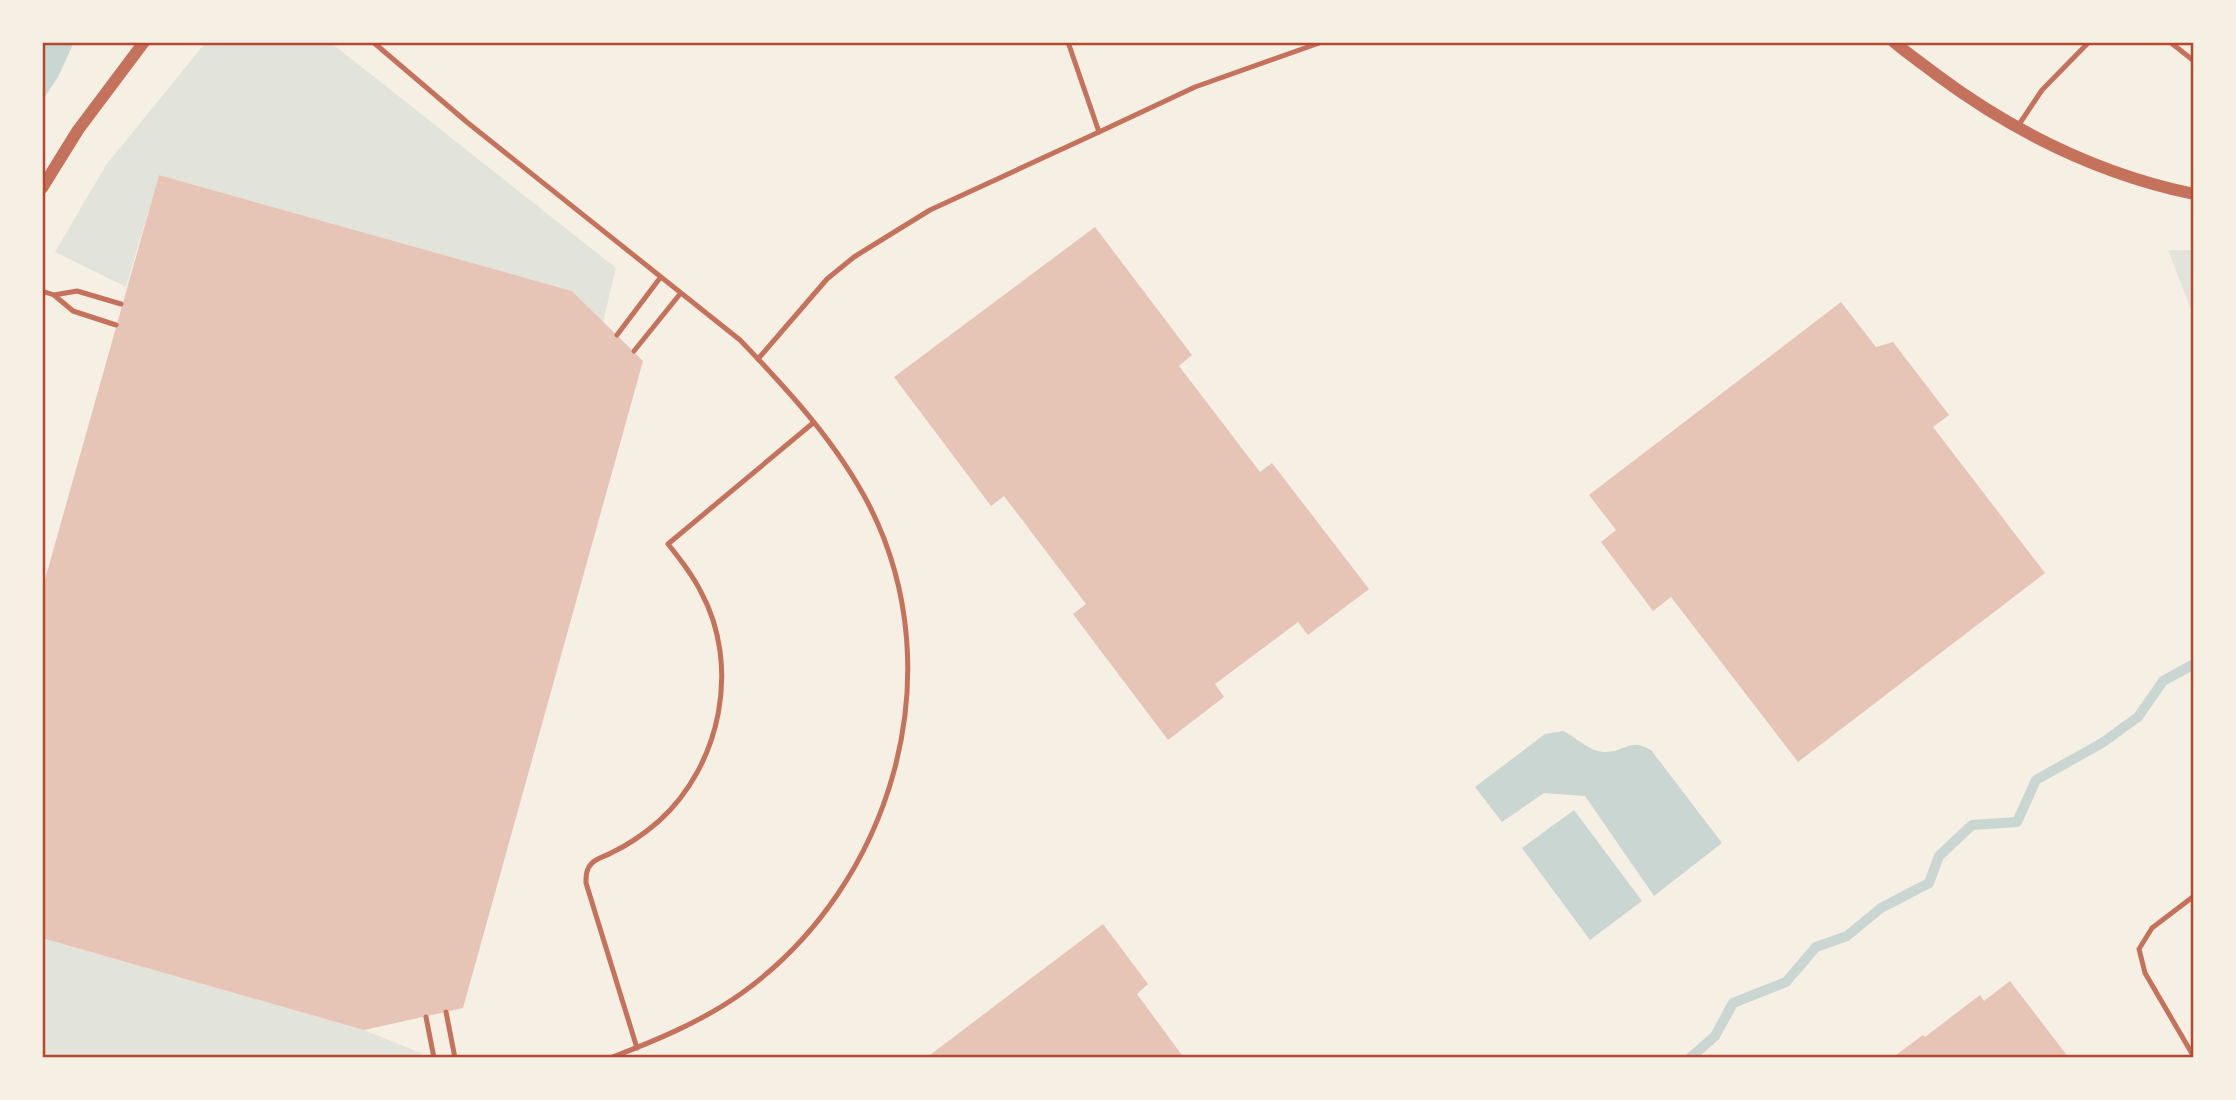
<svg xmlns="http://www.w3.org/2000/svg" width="2236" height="1100" font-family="Cabin,sans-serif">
  <rect width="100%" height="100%" fill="#f6efe4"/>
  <g fill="#e2e4dc">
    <polygon points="206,42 330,42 616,268 603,322 572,291 159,175 126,287 55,252 106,165"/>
    <polygon points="2168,250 2194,250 2194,317"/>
    <polygon points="42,938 364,1030 421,1053 420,1058 42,1058"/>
  </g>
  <g fill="#c9d6d2">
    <polygon points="42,42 74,42 58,77 42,101"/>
    <path d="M1563,731C1576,737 1589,751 1603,752C1624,753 1629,737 1651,750L1722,843L1654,896L1585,796L1544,793L1502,822L1475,787L1545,734Z"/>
    <polygon points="1574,810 1642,901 1590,940 1522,848"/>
  </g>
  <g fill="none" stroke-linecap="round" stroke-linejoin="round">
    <polyline stroke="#c9d6d2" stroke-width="10" points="1690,1058 1715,1036 1733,1003 1786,982 1816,947 1847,936 1881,908 1929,883 1939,856 1972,825 2017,822 2036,780 2102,743 2138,717 2163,681 2194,664"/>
  </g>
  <g fill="#e6c5b7">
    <polygon points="159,175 572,291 643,361 463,1008 364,1030 42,938 42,590"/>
    <polygon points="1095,227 1192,355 1179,366 1260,472 1272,463 1369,589 1308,635 1298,622 1215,684 1224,697 1168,740 1073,614 1086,604 1004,496 991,506 894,377"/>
    <polygon points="1841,302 1876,347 1893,342 1949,415 1933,427 2045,573 1798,762 1671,597 1653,611 1601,542 1616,530 1589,495"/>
    <polygon points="1103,924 1148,984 1137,994 1184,1058 926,1058"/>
    <polygon points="2010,981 2069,1058 1892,1058 1923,1035 1925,1037 1980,995 1984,1001"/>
  </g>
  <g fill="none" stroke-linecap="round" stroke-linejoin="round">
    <g stroke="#c5725c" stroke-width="5">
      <path d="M373,42L468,123L740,340C788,390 838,444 870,507C954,674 892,885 742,993C703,1021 655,1041 610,1058"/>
      <polyline points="1068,42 1099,132 1195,87 1322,42"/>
      <polyline points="2170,42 2194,61"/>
      <polyline points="2018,126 2042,90 2089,42"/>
      <polyline points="42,291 54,295 73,311 116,325"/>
      <polyline points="54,295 77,291 121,304"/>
      <polyline points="617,335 660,278"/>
      <polyline points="634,351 680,294"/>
      <polyline points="758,359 827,279 854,257 930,210 1099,132"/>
      <polyline points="2194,896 2152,928 2139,949 2145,973 2194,1057"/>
      <polyline points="446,1012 455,1058"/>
      <polyline points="426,1017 434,1058"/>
      <path d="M637,1048L586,883C586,876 586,869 592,863C597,858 604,857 611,853C628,845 644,834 659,821C721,765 741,666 701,592C692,574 680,559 668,544L813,423"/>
    </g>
    <g stroke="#c5725c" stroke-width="12">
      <path d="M1894,42C1908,54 1923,64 1937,75C2015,133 2098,174 2194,194"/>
      <polyline points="42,188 78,130 144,42"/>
    </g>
  </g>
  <rect width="2236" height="1100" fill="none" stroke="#f6efe4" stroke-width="88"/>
  <rect x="44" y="44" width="2148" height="1012" fill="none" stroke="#b5482f" stroke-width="2.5"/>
</svg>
